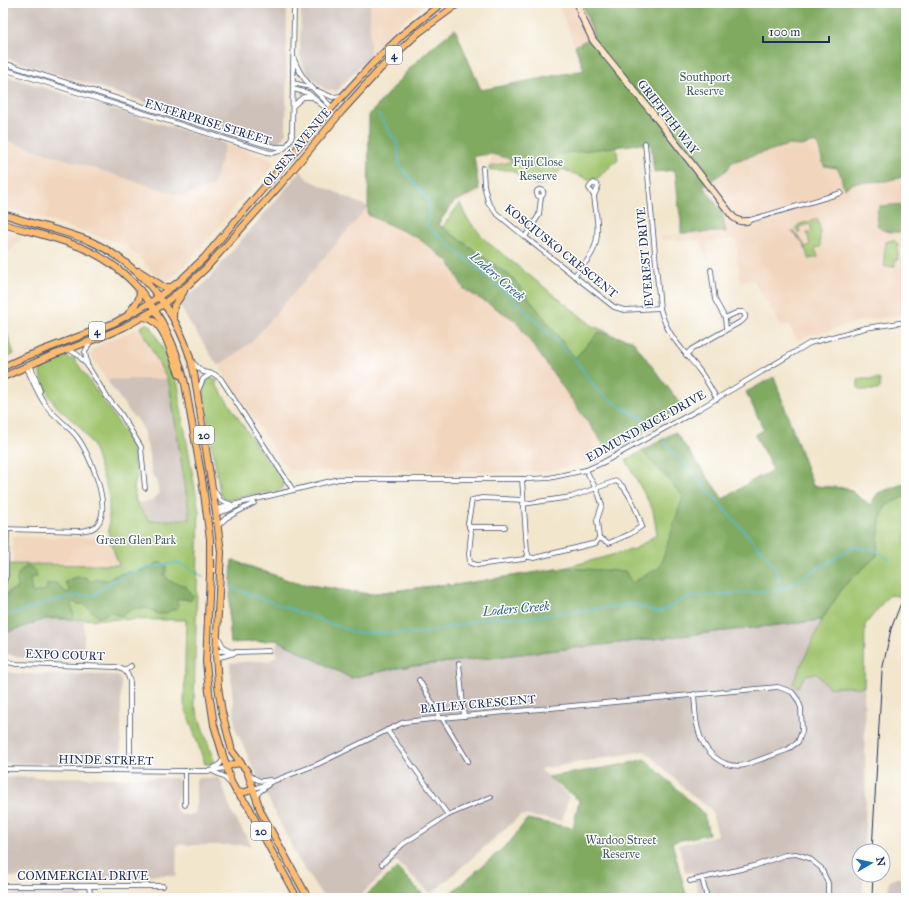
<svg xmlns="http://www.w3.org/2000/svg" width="909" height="901" font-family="'IM FELL Great Primer',serif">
  <rect width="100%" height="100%" fill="#fff"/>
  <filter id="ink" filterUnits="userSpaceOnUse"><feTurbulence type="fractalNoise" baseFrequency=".025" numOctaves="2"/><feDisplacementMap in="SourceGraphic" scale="8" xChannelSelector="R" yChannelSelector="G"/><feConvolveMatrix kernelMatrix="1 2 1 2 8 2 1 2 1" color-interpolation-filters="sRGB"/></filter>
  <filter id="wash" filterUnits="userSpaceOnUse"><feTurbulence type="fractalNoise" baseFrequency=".012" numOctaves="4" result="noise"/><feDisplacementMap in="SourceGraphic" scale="16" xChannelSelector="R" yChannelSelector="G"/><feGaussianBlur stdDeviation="0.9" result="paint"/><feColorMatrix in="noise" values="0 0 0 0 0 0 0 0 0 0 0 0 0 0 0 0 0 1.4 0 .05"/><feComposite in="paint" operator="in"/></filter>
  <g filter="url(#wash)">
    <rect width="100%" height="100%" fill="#f2e6cd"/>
    <g fill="#f1d5bd">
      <polygon points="370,3 427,3 405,20 370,55"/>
      <polygon points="558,3 906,3 906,314 864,320 806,337 798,341 788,324 782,327 754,280 740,281 736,240 708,241 707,249 711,260 707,261 700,241 661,240 660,237 681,233 681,220 679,208 675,170 654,172 655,133 509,157 510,162 489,167 492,157 489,149 474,156 480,194 460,203 419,161 409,69 431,48 455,29 481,90 584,70"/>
      <polygon points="3,141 117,176 213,185 226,144 269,158 273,161 274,164 251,192 248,193 245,195 196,253 192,259 169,281 163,281 159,278 126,245 3,206"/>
      <polygon points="368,207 430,237 455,252 625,445 583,464 541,472 298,471 289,469 281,461 221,369 222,363 252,343"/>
      <polygon points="3,231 23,237 9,252 4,251 3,260"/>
      <polygon points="140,327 167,379 106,378 93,358 91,354 93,349 101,344"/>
      <polygon points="13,537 109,538 119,565 13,564"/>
    </g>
    <g fill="#cec1ba">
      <polygon points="3,3 287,3 286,132 283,138 278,142 272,142 3,57"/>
      <polygon points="301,3 370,3 370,55 337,91 326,90 308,75 302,63 300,56"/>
      <polygon points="3,75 226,144 213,186 182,196 3,140"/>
      <polygon points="301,171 307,179 368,207 251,343 218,366 183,312 181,306 182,301 185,297 201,287"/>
      <polygon points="106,379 167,379 169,383 189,511 189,519 150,521 138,506 138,503 151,501 159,494 157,482 152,476 148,448 142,427 136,417 134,418"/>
      <polygon points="41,619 84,620 84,658 23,658 3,653 3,632"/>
      <polygon points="822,620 806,675 816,673 828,687 864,687 866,800 864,851 859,851 859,875 863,875 863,898 699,898 693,872 685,873 679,845 718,835 711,809 694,797 645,751 540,769 569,797 562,821 521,815 431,894 396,861 358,898 324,898 296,856 249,759 235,727 230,663 270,660 276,657 277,640 351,678 397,668"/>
      <polygon points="3,671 20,674 114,675 118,676 121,681 121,759 119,762 116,764 3,763"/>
      <polygon points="3,777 176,778 179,781 179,795 175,802 175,808 179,814 188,815 193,814 196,812 196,780 198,778 219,778 221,781 232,813 252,846 244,845 177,845 176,877 169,875 155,875 143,878 3,877"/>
      <polygon points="894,878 906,878 906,898 888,898 889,882"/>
      <polygon points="3,894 79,894 82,895 84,898 3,898"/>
      <polygon points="102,894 152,895 160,898 174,895 173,898 101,898"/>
    </g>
    <g fill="#a1c56e" stroke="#5e7a66">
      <polygon points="616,146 618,159 598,178 588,179 562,169 544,184 534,185 511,170 489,170 489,167 510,162 509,157"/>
      <polygon points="460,203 466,217 486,241 593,326 610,333 595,341 579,368 441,229"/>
      <polygon points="818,219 820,228 820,247 815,248 818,257 809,259 803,243 792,232 793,231 803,242 805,247 810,245 807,233 812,231 810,224 799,227 800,232 798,232 795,228 800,224"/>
      <polygon points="894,240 898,245 898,260 895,260 895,266 885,267 884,256 886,242 889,241"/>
      <polygon points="3,324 5,327 14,354 3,360"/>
      <path d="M146,324H149L151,326C163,350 181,376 180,403L199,511L194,703L214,761L213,764H205L184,704L186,620L41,619L3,632V564L119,565L109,538V506L108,492L92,444L80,427L57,407L49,396L40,375L41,366L67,356L69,360L73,357L126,434L132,446L137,477L134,485L136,503H138V506L150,521L189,519V511L169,383L140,327Z"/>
      <polygon points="207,378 212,378 218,381 215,383 269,464 273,463 284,481 283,488 279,490 266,493 264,492 229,500 225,500 220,493 204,397 204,385"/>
      <polygon points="859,379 878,379 880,380 880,388 878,390 860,390 858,388 858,381"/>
      <polygon points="671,435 720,509 801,453 813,486 847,488 870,505 878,493 906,483 906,597 889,595 865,625 864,687 828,687 816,673 806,675 798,687 793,683 822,620 397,668 351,678 277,640 231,643 229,618 232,560 296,583 368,594 449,584 449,586 563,568 635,549 657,534 653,510 626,460"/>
    </g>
    <g fill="#80aa61" stroke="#4e6c60">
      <polygon points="582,3 906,3 906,176 886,181 854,183 844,189 840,173 837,168 824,166 817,142 801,146 788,145 732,162 727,170 703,186 722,212 726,232 681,233 681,220 679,208 675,170 654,172 651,145 638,144 559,154 535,166 492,154 474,156 479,190 454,202 438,224 513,278 575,358 599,332 632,340 682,406 625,445 609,452 515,320 464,289 450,263 418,238 368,215 369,115 409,69 431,48 455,29 481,90 584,70 575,46 594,36"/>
      <path d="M906,204V232C885,233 870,232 879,206Z"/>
      <polygon points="774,377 813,486 847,488 870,505 878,493 906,483 906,496 886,505 880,521 877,556 844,586 822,620 397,668 351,678 277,640 231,643 229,618 232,560 296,583 368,594 449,584 449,586 564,568 625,571 632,583 660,567 683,496 642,451 675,432 723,499 750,482 773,470 755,435 764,430 746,392"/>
      <path d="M162,562L166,566V572L164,574L169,581L186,586L193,597L190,601L185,599H177V603L179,606L177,609C170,609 167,615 160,614C156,614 154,612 151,610C138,605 132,609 122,616L117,615L110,611L104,616L98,617L84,604H77L73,602L71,603L74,616L71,620L57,617L43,620L3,634V602L8,592L17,588C17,576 17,573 27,566C33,568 36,570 37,577L30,578L31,588L33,593L46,590L47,584L57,583L60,588L68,593L70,591L65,582C73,577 85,573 91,582L96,579L108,580L116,575L130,572L147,570L157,563Z"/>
      <polygon points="645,759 704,814 709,834 672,842 687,898 445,898 510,842 527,819 573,828 579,800 548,777 626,764"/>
      <polygon points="397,868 425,896 443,898 363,898"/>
    </g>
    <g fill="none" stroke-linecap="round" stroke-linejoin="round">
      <g stroke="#51bacf" stroke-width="1.5">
        <polyline points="378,114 397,143 400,166 429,201 428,227 511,297 575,359 598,391 619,406 645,420 650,426"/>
        <polyline points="664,441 775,566 782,590"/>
        <polyline points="230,587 356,633 423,633 494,617 521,618 635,604 658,613 688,597 782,590 854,547 876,550 889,559"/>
        <polyline points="3,617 46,603 71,596 94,595 113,580 145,568 167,564 177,563 188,567 203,577"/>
      </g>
    </g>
  </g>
  <g filter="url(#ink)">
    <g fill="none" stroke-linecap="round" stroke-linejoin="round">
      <g stroke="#3b4a6f" stroke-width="5.5">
        <g id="street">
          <path d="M294,59C303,84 317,90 332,108"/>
          <polyline points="3,63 263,144 276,147 284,147"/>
          <path d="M3,69L267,152C278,155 289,147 292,136L294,3"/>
          <polyline points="293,83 310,87"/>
          <polyline points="293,89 308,93 329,111"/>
          <polyline points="318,91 332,97 341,96"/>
          <polyline points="293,106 303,97 312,97"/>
          <path d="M645,143L660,308C667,336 682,348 699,370C706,379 711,389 717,399"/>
          <polyline points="483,168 484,185 488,202 496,213 525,237 614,307 624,310 660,308"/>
          <polygon points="594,183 597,185 598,187 594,196 589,188 591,185"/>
          <circle cx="540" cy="193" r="3.5"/>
          <polyline points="747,221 841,193"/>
          <polyline points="525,237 539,215 541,197"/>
          <polyline points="711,270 715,300 725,318 726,329"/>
          <path d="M574,276C581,268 589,260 593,251C601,234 596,214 594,196"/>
          <polyline points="68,349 78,355 87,365 107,397 121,414 141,447 145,488"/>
          <polyline points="686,355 692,349 742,321 745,318 745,315 743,312 738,312 725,318"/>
          <polyline points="192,362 203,372 214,374 221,379 293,490"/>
          <polyline points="30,364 40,391"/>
          <polyline points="87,364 85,352 90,342"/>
          <polyline points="198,391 203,379 211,374"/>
          <polyline points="522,479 527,551 529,557 534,558 596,543 599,538 597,520 602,505 599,495 586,470"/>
          <polyline points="214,490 221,501 230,504"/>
          <polyline points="523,500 482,498 472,500 468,523 471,533 469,554 470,563 477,565 524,559 528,556"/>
          <path d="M523,504L571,497L616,481C628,487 638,513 642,526L630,534L609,543L599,538"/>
          <polyline points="216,509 339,479 530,479 549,478 586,470 602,463 694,412 810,343 865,328 906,322"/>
          <polyline points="216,513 228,510 237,506"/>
          <polyline points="218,526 226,518 254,503"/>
          <polyline points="469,527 505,527"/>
          <path d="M3,529L80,531C87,530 93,530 97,525C113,507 89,453 77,437C68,425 54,417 45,404C37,393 32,379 26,366"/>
          <polyline points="3,584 6,576 7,529"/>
          <polyline points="218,637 223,646 228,651"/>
          <polyline points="238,652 220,657 216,654 219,651 224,651 238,652 269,651"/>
          <path d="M3,661L17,664L116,667C125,669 128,673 130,682V770"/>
          <polyline points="459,663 464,716"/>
          <polyline points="125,670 131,666"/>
          <polyline points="419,680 436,709 439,718"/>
          <polyline points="442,718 468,761"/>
          <polyline points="387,730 448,815"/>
          <polyline points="214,768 220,764 224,758"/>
          <polyline points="3,769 185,771 208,771 226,768"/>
          <polyline points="185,771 185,805"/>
          <polyline points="212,771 223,776 231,784"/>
          <path d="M249,774C256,781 261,782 270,780"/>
          <path d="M253,789L318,764L404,722L442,718L778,687L792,692L798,700L801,708L802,731L798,742L787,750L745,765C722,770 703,751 698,729C695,718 695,706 694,694"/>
          <polyline points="256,797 259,792 268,785"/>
          <polyline points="382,864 403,844 448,815 491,797"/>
          <polyline points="702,878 707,898"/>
          <polyline points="690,881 754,866 785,855 796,854 809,858 821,868 828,883 828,898"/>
          <polyline points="3,886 163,886"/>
          <polyline points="89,887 91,898"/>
        </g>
      </g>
      <g stroke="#3b4a6f" stroke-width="8">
        <path id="secondary" d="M578,3L581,15L593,40L654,115L733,217C738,221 741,222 747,221"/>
      </g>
      <g stroke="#3b4a6f" stroke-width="8">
        <g id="primary">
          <path d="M3,214C19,219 34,224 50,228C63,232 77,236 90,241C143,265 182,317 194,373L216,513L221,552L216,654L218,686L222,712L232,751L247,771L261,812L308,898"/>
          <path d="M3,224C30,232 59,238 85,249C140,273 172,327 185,384L202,479L210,539V574L206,662L209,692L214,725L231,782L236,791L249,807L259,828L297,898"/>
          <polyline points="139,271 164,287 172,287"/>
          <polyline points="129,313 139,299 140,290"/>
          <polyline points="173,316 174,306 184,291"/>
          <path d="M143,317C166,318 171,359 180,375"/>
          <polyline points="3,367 25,357 114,323 150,303 181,280 204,258 329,111 373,63 403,34 442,3"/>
          <polyline points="3,377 50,356 101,337 124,327 155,310 187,286 206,268 280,185 342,111 381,68 418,33 459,3"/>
          <path d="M226,767C232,765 237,761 242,765"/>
          <polyline points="236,791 240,793 253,790"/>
        </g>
      </g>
      <use href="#street" stroke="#fff" stroke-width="4"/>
      <use href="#secondary" stroke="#fee4c5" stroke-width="6"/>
      <use href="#primary" stroke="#fdbc6f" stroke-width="6"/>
      <g stroke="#1b2f5e" stroke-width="1">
        <polyline points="872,851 882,671 891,629 906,590"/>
        <polyline points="872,898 873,875"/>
      </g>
    </g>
  </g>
  <g text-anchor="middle" stroke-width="3" stroke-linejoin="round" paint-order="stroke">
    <g fill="#fff" stroke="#5f6d8e" stroke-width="1">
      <rect x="386" y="46" width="16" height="18" rx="3"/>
      <rect x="89" y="322" width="16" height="18" rx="3"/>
      <rect x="194" y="426" width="20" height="18" rx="3"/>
      <rect x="251" y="822" width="20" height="18" rx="3"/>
    </g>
    <g font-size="11" font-weight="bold" fill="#1b2f5e">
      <text x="394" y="59">4</text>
      <text x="97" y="335">4</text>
      <text x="204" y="439">20</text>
      <text x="261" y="835">20</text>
    </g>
    <g font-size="12" fill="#435c63" stroke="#fff">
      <text x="705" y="81">Southport<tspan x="705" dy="14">Reserve</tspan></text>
      <text x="538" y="166">Fuji Close<tspan x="538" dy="14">Reserve</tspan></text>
      <text x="136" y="544">Green Glen Park</text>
      <text x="621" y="844">Wardoo Street<tspan x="621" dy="14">Reserve</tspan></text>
    </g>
    <g font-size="12" fill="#1b2f5e" stroke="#fff">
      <text transform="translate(668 117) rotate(52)" y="4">GRIFFITH WAY</text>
      <text transform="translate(208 122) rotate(17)" y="4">ENTERPRISE STREET</text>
      <text transform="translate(297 147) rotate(-50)" y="4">OLSEN AVENUE</text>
      <text transform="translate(561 251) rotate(39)" y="4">KOSCIUSKO CRESCENT</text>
      <text transform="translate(645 257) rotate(-95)" y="4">EVEREST DRIVE</text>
      <text transform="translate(646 426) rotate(-29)" y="4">EDMUND RICE DRIVE</text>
      <text transform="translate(65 655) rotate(2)" y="4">EXPO COURT</text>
      <text transform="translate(478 704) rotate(-5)" y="4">BAILEY CRESCENT</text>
      <text transform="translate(106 760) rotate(1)" y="4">HINDE STREET</text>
      <text x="83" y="880">COMMERCIAL DRIVE</text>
    </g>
    <g font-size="13" font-style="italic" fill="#2e6086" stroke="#fff">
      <text transform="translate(498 276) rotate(41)" y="5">Loders Creek</text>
      <text transform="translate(516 608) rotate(-5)" y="5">Loders Creek</text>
    </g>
  </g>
  <rect width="909" height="901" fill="none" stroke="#fff" stroke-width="16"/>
  <g transform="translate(871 863) rotate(81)"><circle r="19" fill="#ffffff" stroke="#a4acbf"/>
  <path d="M0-3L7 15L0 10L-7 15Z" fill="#1f6fb2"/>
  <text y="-6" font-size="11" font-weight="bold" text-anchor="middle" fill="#1b2f5e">N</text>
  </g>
  <path d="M763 36v6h66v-6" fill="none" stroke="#1b2f5e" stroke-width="2"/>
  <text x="769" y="36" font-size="12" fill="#1b2f5e" stroke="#ffffff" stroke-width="3" paint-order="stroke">100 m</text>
</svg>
